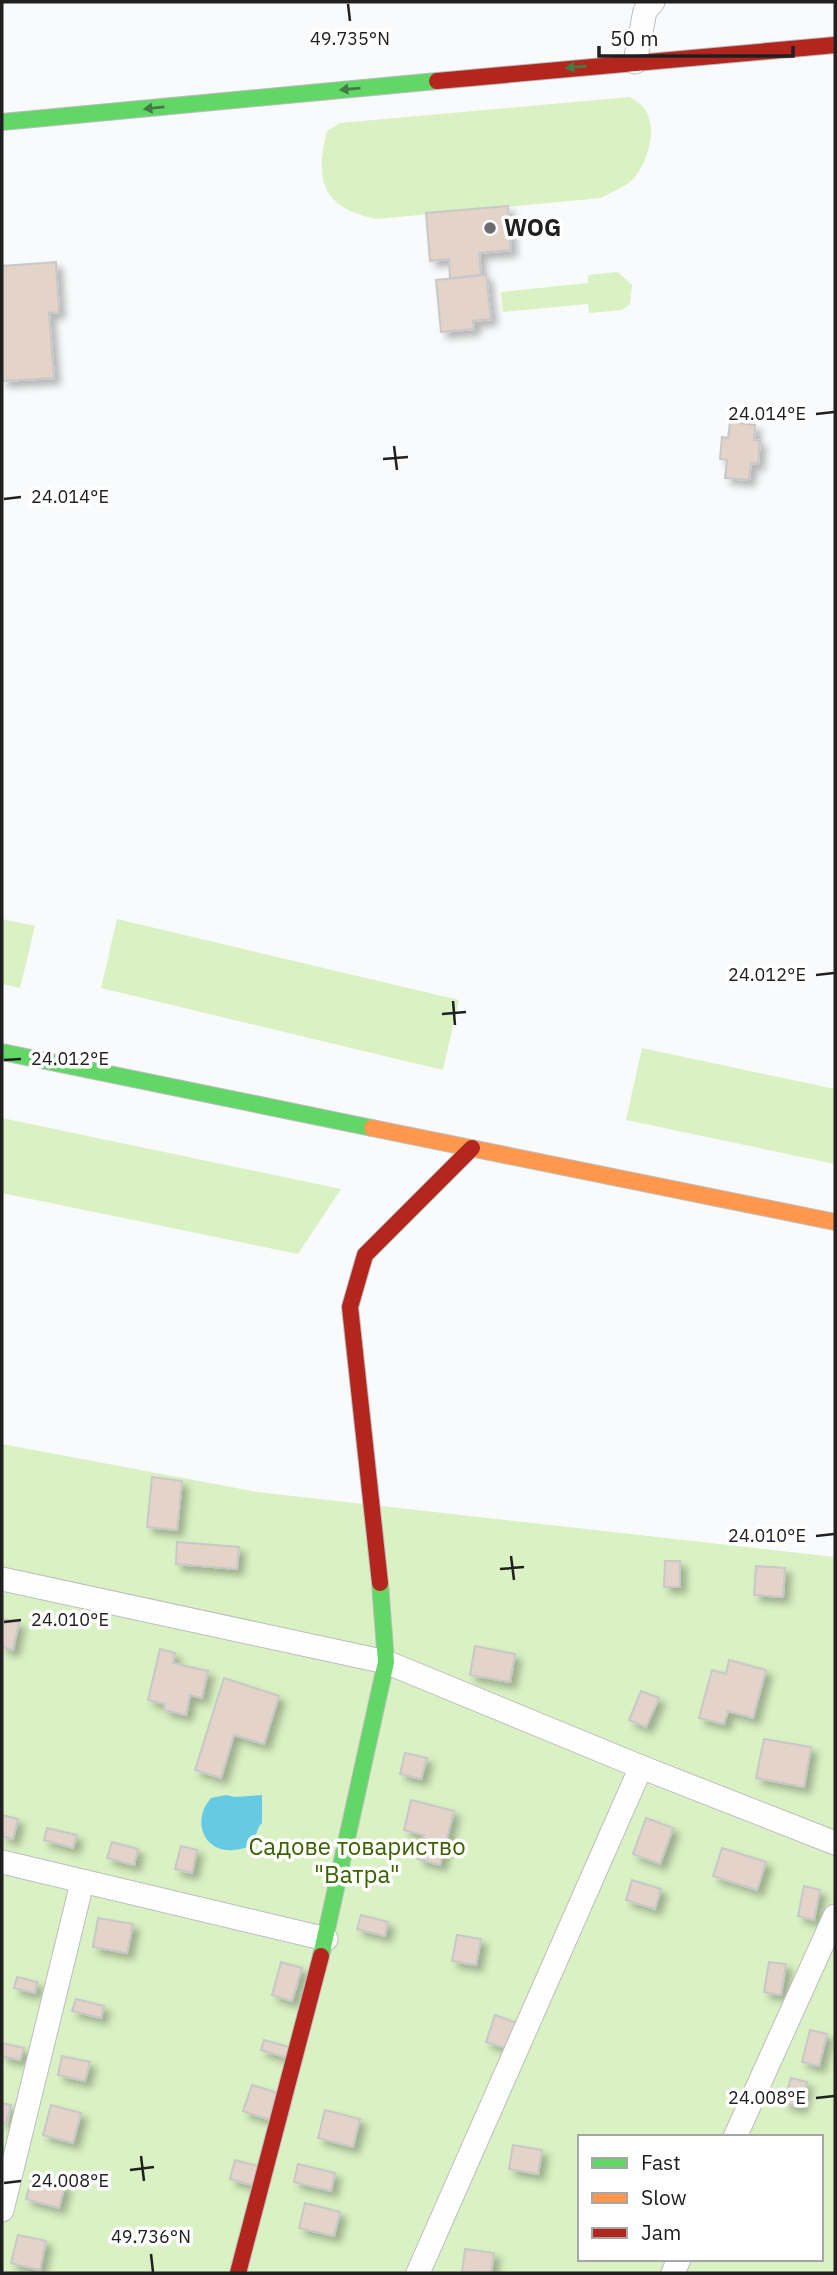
<svg xmlns="http://www.w3.org/2000/svg" width="837" height="2275" font-family="'IBM Plex Sans',sans-serif">
  <defs>
    <filter id="shadow"><feDropShadow dx="6" dy="6" stdDeviation="3.5" flood-color="#0004"/></filter>
  </defs>
  <rect width="100%" height="100%" fill="#f9fafb"/>
  <g fill="#d9f1c3" fill-rule="evenodd">
    <path d="M630,97C634,100 640,103 643,107C660,126 647,167 630,182C622,188 610,193 601,198L376,219C323,208 314,181 327,131L340,123Z"/>
    <polygon points="618,272 632,285 630,304 622,310 589,313 588,304 503,312 501,292 588,283 588,275"/>
    <polygon points="2,919 35,926 20,988 2,984"/>
    <polygon points="117,919 459,1000 443,1070 101,988"/>
    <polygon points="642,1048 835,1089 835,1164 626,1120"/>
    <polygon points="2,1118 341,1189 298,1254 2,1193"/>
    <path d="M2,1444L257,1492L835,1557V2273H2ZM580,2137H821V2259H580Z"/>
  </g>
  <path fill="#67cae5" d="M226,1795L235,1797L262,1795V1823C255,1829 258,1839 249,1846C245,1849 239,1849 234,1850C212,1853 196,1834 203,1812C204,1807 208,1802 211,1798Z"/>
  <g fill="#e3d3c9" stroke="#c8c8c8" stroke-width="2" filter="url(#shadow)">
    <polygon points="508,206 511,250 479,253 481,275 450,278 449,259 430,261 426,213"/>
    <polygon points="56,262 59,312 49,313 54,378 2,381 2,266"/>
    <polygon points="486,275 491,319 473,321 474,329 441,332 436,280"/>
    <polygon points="730,422 755,425 754,440 760,441 758,464 751,463 749,480 725,478 727,460 720,459 722,437 728,438"/>
    <polygon points="152,1477 182,1481 177,1530 147,1527"/>
    <polygon points="177,1542 239,1547 237,1569 176,1564"/>
    <polygon points="665,1561 680,1561 680,1587 664,1587"/>
    <polygon points="756,1566 785,1568 783,1597 754,1595"/>
    <polygon points="2,1619 19,1622 13,1650 2,1647"/>
    <polygon points="475,1646 515,1654 510,1682 470,1675"/>
    <polygon points="160,1649 175,1653 173,1663 208,1671 202,1698 190,1695 186,1715 164,1710 165,1704 148,1700"/>
    <polygon points="729,1660 766,1670 753,1718 728,1711 724,1724 699,1718 712,1670 726,1674"/>
    <polygon points="224,1678 279,1696 264,1744 234,1735 221,1778 195,1770"/>
    <polygon points="641,1691 659,1698 646,1727 629,1720"/>
    <polygon points="764,1739 811,1747 804,1787 756,1778"/>
    <polygon points="405,1753 427,1758 421,1779 400,1774"/>
    <polygon points="411,1800 454,1811 440,1865 418,1859 424,1835 404,1830"/>
    <polygon points="2,1815 18,1819 13,1839 2,1836"/>
    <polygon points="646,1818 673,1828 660,1864 633,1854"/>
    <polygon points="47,1828 77,1835 73,1848 44,1840"/>
    <polygon points="112,1842 138,1849 134,1865 107,1858"/>
    <polygon points="181,1846 197,1850 192,1873 175,1869"/>
    <polygon points="722,1848 766,1862 757,1890 713,1876"/>
    <polygon points="632,1880 661,1889 655,1909 626,1900"/>
    <polygon points="804,1886 820,1890 814,1920 798,1916"/>
    <polygon points="361,1915 388,1922 385,1936 357,1929"/>
    <polygon points="98,1918 133,1924 127,1953 93,1947"/>
    <polygon points="457,1935 481,1939 476,1965 452,1961"/>
    <polygon points="281,1962 302,1968 292,2001 272,1995"/>
    <polygon points="769,1962 786,1964 781,1995 764,1992"/>
    <polygon points="17,1977 37,1982 35,1993 14,1988"/>
    <polygon points="76,1999 104,2006 101,2018 72,2011"/>
    <polygon points="495,2015 517,2023 509,2049 486,2042"/>
    <polygon points="810,2030 827,2034 819,2066 802,2062"/>
    <polygon points="264,2040 292,2048 288,2058 261,2050"/>
    <polygon points="2,2043 24,2048 20,2060 2,2056"/>
    <polygon points="62,2056 90,2062 85,2081 58,2075"/>
    <polygon points="791,2078 807,2082 801,2107 784,2103"/>
    <polygon points="252,2085 281,2094 273,2121 243,2111"/>
    <polygon points="2,2103 11,2105 6,2124 2,2123"/>
    <polygon points="51,2105 81,2113 73,2143 43,2135"/>
    <polygon points="325,2110 360,2119 353,2147 318,2138"/>
    <polygon points="513,2145 542,2150 538,2174 509,2169"/>
    <polygon points="235,2160 261,2167 255,2186 230,2179"/>
    <polygon points="298,2164 335,2173 331,2191 294,2182"/>
    <polygon points="32,2177 65,2185 59,2208 26,2199"/>
    <polygon points="305,2203 340,2212 334,2236 299,2228"/>
    <polygon points="18,2235 46,2241 40,2270 11,2263"/>
    <polygon points="465,2249 494,2253 491,2273 462,2272"/>
  </g>
  <g fill="none" stroke-linecap="round" stroke-linejoin="round">
    <g stroke="#bcbebe" stroke-width="25">
      <g id="street">
        <polyline points="635,62 645,11 653,2"/>
        <polyline points="2,1579 386,1662 641,1767 835,1843"/>
        <polyline points="2,1862 326,1939"/>
        <polyline points="735,2137 835,1916"/>
        <polyline points="2,2210 82,1883"/>
        <polyline points="418,2273 641,1767"/>
        <polyline points="673,2273 679,2259"/>
      </g>
    </g>
    <g stroke="#bcbebe" stroke-width="18">
      <g id="fast">
        <polyline points="2,122 437,81"/>
        <polyline points="2,1052 372,1128"/>
        <polyline points="321,1956 386,1662 380,1583"/>
      </g>
    </g>
    <g stroke="#bcbebe" stroke-width="18">
      <polyline id="slow" points="372,1128 835,1222"/>
    </g>
    <g stroke="#bcbebe" stroke-width="18">
      <g id="jam">
        <polyline points="437,81 835,45"/>
        <polyline points="380,1583 350,1307 365,1255 472,1148"/>
        <polyline points="238,2273 321,1956"/>
      </g>
    </g>
    <use href="#street" stroke="#fefefe" stroke-width="23"/>
    <use href="#fast" stroke="#63d668" stroke-width="16"/>
    <use href="#slow" stroke="#ff974d" stroke-width="16"/>
    <use href="#jam" stroke="#b3261e" stroke-width="16"/>
  </g>
  <defs><path id="oneway-solid" d="M-6-.8H1V-3.2L6.5 0L1 3.2V.8H-6Z" transform="scale(1.75)"/></defs>
  <g fill="#427b44">
    <use href="#oneway-solid" transform="translate(576 67) rotate(175)"/>
    <use href="#oneway-solid" transform="translate(350 89) rotate(175)"/>
    <use href="#oneway-solid" transform="translate(154 108) rotate(174)"/>
  </g>
  <path fill="none" stroke="#202021" stroke-width="2.5" d="M348,4L350,21M816,414L834,412M394,446L397,470M383,459L408,457M4,499L21,497M816,975L834,973M453,1001L455,1025M442,1014L466,1012M4,1060L21,1059M816,1536L834,1534M511,1556L514,1580M500,1569L524,1567M4,1622L21,1620M816,2098L834,2096M141,2156L144,2181M130,2170L154,2167M4,2183L21,2181M151,2254L153,2272"/>
  <circle fill="#6c6c6d" stroke="#fff" stroke-width="2.5" cx="490" cy="228" r="7"/>
  <g text-anchor="middle" stroke-width="7" stroke-linejoin="round" paint-order="stroke">
    <g font-size="24" font-weight="bold" fill="#202021" stroke="#fff" text-anchor="start">
      <text x="504" y="236">WOG</text>
    </g>
    <g font-size="24" fill="#3c6200" stroke="#fff">
      <text x="357" y="1855">Садове товариство<tspan x="357" dy="28">"Ватра"</tspan></text>
    </g>
  </g>
  <g font-size="18" text-anchor="middle" fill="#202021" stroke="#fff" stroke-width="7" stroke-linejoin="round" paint-order="stroke">
    <text x="350" y="45">49.735°N</text>
    <text x="767" y="420">24.014°E</text>
    <text x="70" y="503">24.014°E</text>
    <text x="767" y="981">24.012°E</text>
    <text x="70" y="1065">24.012°E</text>
    <text x="767" y="1542">24.010°E</text>
    <text x="70" y="1626">24.010°E</text>
    <text x="767" y="2104">24.008°E</text>
    <text x="70" y="2187">24.008°E</text>
    <text x="151" y="2243">49.736°N</text>
  </g>
  <rect width="837" height="2275" fill="none" stroke="#202021" stroke-width="7"/>
  <rect x="578" y="2135" width="245" height="126" fill="#ffffff" stroke="#a6a6a6" stroke-width="2"/>
  <rect x="592" y="2158" width="35" height="10" fill="#63d668" stroke="#a6a6a6" stroke-width="2"/>
  <text x="641" y="2170" font-size="21" fill="#202021">Fast</text>
  <rect x="592" y="2193" width="35" height="10" fill="#ff974d" stroke="#a6a6a6" stroke-width="2"/>
  <text x="641" y="2205" font-size="21" fill="#202021">Slow</text>
  <rect x="592" y="2228" width="35" height="10" fill="#b3261e" stroke="#a6a6a6" stroke-width="2"/>
  <text x="641" y="2240" font-size="21" fill="#202021">Jam</text>
  <path d="M599 46v10h194v-10" fill="none" stroke="#202021" stroke-width="3.5"/>
  <text x="610" y="46" font-size="21" fill="#202021" stroke="#ffffff" stroke-width="5" paint-order="stroke">50 m</text>
</svg>
